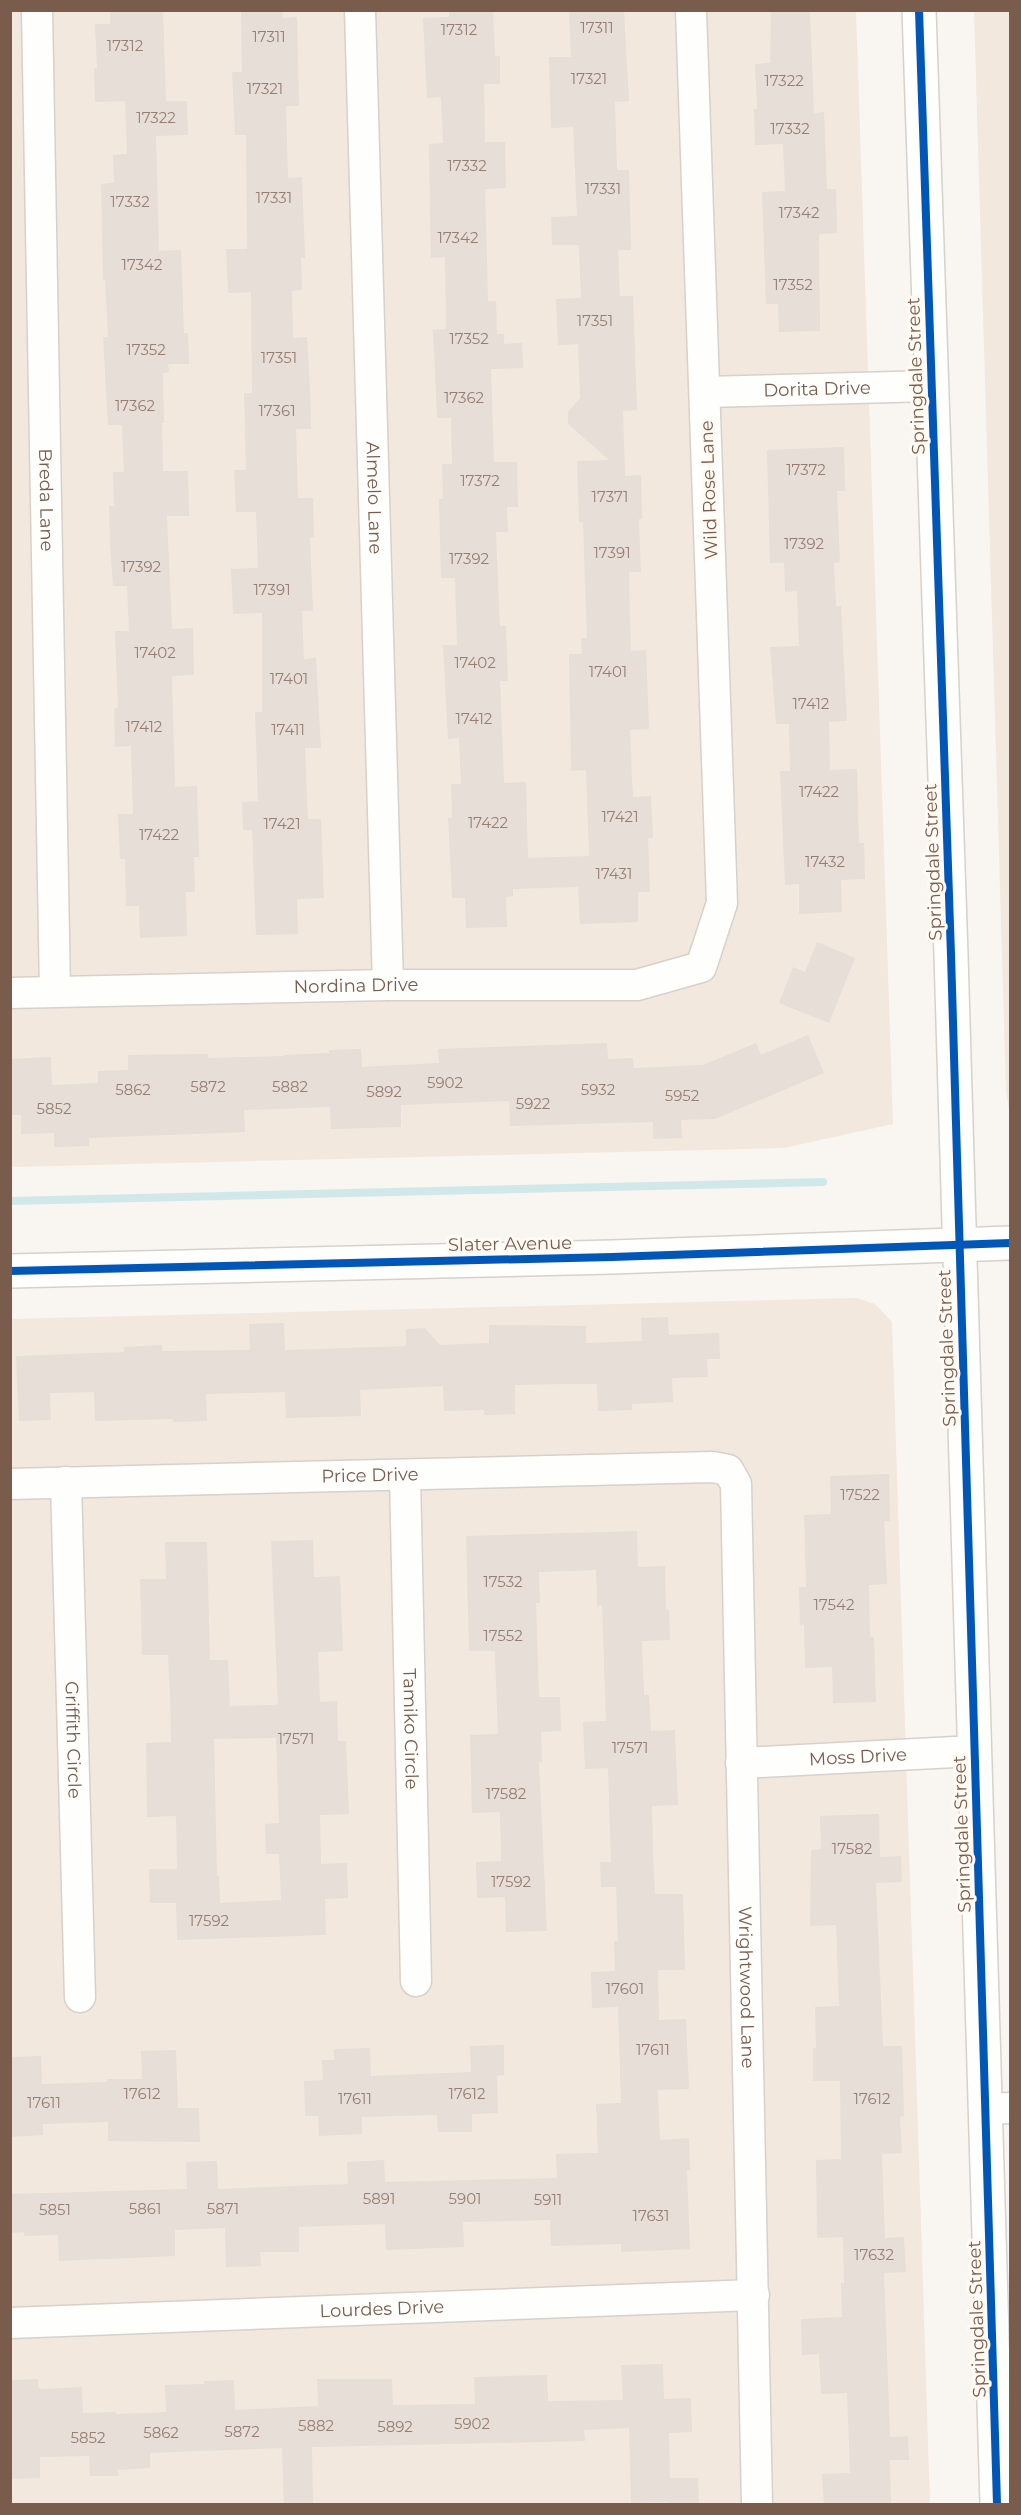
<svg xmlns="http://www.w3.org/2000/svg" width="1021" height="2515" font-family="Montserrat,sans-serif">
  <rect width="100%" height="100%" fill="#f9f5f0"/>
  <g fill="#f2e8de">
    <polygon points="10,11 856,11 893,1124 784,1148 11,1167"/>
    <polygon points="974,11 1010,11 1010,1116 1006,1090"/>
    <polygon points="857,1298 875,1304 892,1322 930,2504 11,2504 10,1319"/>
  </g>
  <g fill="none" stroke-linecap="round" stroke-linejoin="round">
    <polyline stroke="#d0e8ea" stroke-width="8" points="10,1201 823,1182"/>
  </g>
  <g fill="#e6ded7" fill-rule="evenodd">
    <polygon points="110,10 163,10 166,101 187,101 188,135 156,136 159,251 181,250 184,333 188,333 189,364 168,364 169,372 163,373 164,423 162,423 163,471 188,471 189,516 167,516 172,629 193,628 194,675 172,676 175,787 197,786 199,857 194,857 195,892 186,892 187,936 140,938 139,906 126,906 125,859 120,859 118,814 133,814 131,746 115,747 114,708 118,708 115,631 129,631 127,586 113,586 110,544 109,506 114,506 113,472 124,472 122,425 108,425 103,337 108,337 105,280 103,280 101,184 114,183 113,155 127,154 125,101 95,102 94,68 97,68 95,24 110,24"/>
    <polygon points="241,10 282,10 283,18 297,17 299,106 286,106 288,178 302,177 305,258 301,258 302,290 292,291 293,338 307,337 310,389 311,429 296,429 298,498 313,498 314,537 310,537 313,611 302,611 304,659 316,658 321,748 305,748 308,819 321,819 324,898 297,899 298,934 256,935 252,830 243,830 242,802 258,801 255,712 262,712 262,613 233,614 231,569 258,568 256,512 236,512 234,470 246,470 244,393 252,393 251,292 228,293 226,249 247,249 246,135 235,135 232,72 242,72"/>
    <polygon points="449,10 493,10 495,56 500,56 500,84 484,84 485,142 505,142 506,188 485,189 488,301 496,301 497,334 504,334 504,344 522,343 523,368 491,369 494,462 517,462 518,507 507,507 508,532 496,532 500,626 506,626 508,681 500,681 504,783 526,782 528,858 589,856 586,770 571,771 569,654 582,654 581,638 587,638 583,522 579,522 577,461 609,460 568,424 568,412 580,398 578,344 558,345 556,299 581,298 579,245 552,245 551,217 577,216 573,127 551,128 549,57 571,57 569,10 624,10 629,101 615,102 617,170 629,170 631,250 618,250 620,296 633,296 637,410 623,411 625,476 641,475 642,519 639,519 641,572 629,572 630,623 631,651 646,650 649,729 630,730 632,781 633,797 651,796 653,838 648,838 650,892 638,892 638,922 580,924 578,887 513,889 513,896 506,897 507,927 466,928 465,898 452,898 448,818 452,818 451,784 461,784 459,738 448,739 443,645 457,645 455,578 441,578 439,499 443,499 442,464 452,464 451,418 437,418 433,330 446,329 445,257 431,258 430,219 429,144 443,143 441,97 427,98 423,18 449,17"/>
    <polygon points="771,10 810,10 814,113 824,112 827,189 836,189 837,233 819,234 820,331 779,332 778,304 766,304 762,192 785,191 783,144 755,145 754,109 757,109 755,64 770,63"/>
    <polygon points="844,447 845,491 837,491 840,562 834,563 836,606 841,606 847,721 829,722 830,770 857,769 859,843 864,843 865,879 841,880 842,912 799,914 799,884 785,885 780,771 790,771 789,724 776,724 770,647 799,646 797,591 785,592 784,563 770,563 767,450"/>
    <polygon points="817,942 855,958 829,1023 779,1003 793,967 805,972"/>
    <polygon points="808,1035 824,1073 715,1119 681,1120 682,1138 653,1139 653,1122 510,1126 509,1101 401,1105 401,1127 331,1129 330,1107 244,1110 245,1132 89,1138 89,1146 54,1147 54,1133 21,1134 21,1115 10,1115 10,1059 51,1057 52,1085 98,1083 98,1071 128,1070 128,1055 208,1054 208,1058 284,1056 284,1055 329,1053 329,1050 361,1049 362,1067 439,1063 438,1049 607,1043 608,1059 633,1058 634,1068 703,1065 756,1043 761,1055"/>
    <polygon points="668,1317 669,1335 719,1333 720,1359 707,1359 708,1377 672,1378 673,1402 632,1404 632,1410 598,1411 597,1384 562,1384 515,1385 515,1414 484,1415 484,1410 444,1411 443,1386 360,1390 361,1416 286,1418 285,1392 206,1394 207,1421 173,1422 173,1419 95,1421 94,1392 50,1393 51,1420 19,1421 16,1356 124,1352 124,1347 162,1345 162,1351 250,1350 249,1324 284,1323 285,1350 406,1346 406,1329 425,1328 440,1345 489,1343 489,1325 508,1325 586,1326 586,1343 642,1341 641,1318"/>
    <polygon points="889,1474 890,1521 884,1521 887,1584 869,1585 870,1637 874,1637 876,1702 833,1703 832,1667 805,1668 804,1624 800,1625 799,1587 806,1587 804,1515 831,1514 830,1476"/>
    <polygon points="637,1531 638,1567 665,1566 666,1610 669,1610 670,1640 642,1641 644,1695 649,1695 651,1731 675,1730 678,1805 652,1806 653,1857 655,1894 683,1894 685,1970 658,1970 659,2020 686,2019 689,2089 658,2090 660,2140 689,2138 690,2170 687,2170 690,2249 621,2252 621,2244 551,2246 550,2220 463,2222 464,2247 386,2250 385,2224 299,2227 299,2252 260,2252 261,2266 226,2267 225,2228 175,2230 175,2256 59,2261 58,2235 24,2236 24,2232 10,2233 10,2194 187,2189 186,2162 217,2161 218,2189 348,2184 347,2162 384,2160 385,2182 557,2178 556,2154 598,2153 596,2104 621,2103 618,2007 592,2008 591,1972 615,1971 614,1941 618,1941 616,1887 601,1887 600,1862 611,1862 608,1768 585,1769 583,1722 606,1721 602,1605 597,1606 596,1570 539,1572 540,1603 536,1603 539,1697 560,1697 561,1731 541,1732 542,1762 539,1762 547,1931 506,1932 505,1897 477,1898 476,1862 501,1861 500,1812 472,1813 470,1735 498,1734 496,1684 495,1651 469,1651 466,1536"/>
    <path d="M313,1540L314,1577L340,1576L343,1651L318,1652L320,1702L337,1701L338,1741H346L349,1814L320,1815L321,1864L347,1863L348,1898L325,1899L326,1935L177,1940L176,1903H150L149,1869H177L176,1816L147,1817L146,1743L171,1742L170,1692L168,1655H142L140,1579H166L165,1542H207L210,1660H228L230,1706L275,1705L278,1703L271,1541ZM276,1738L279,1823L265,1824L266,1854H279L281,1900L220,1903L219,1876H217L214,1739Z"/>
    <polygon points="879,1814 880,1857 901,1856 902,1882 876,1883 883,2046 902,2046 903,2079 904,2116 900,2117 902,2153 882,2154 885,2238 904,2237 906,2272 884,2273 890,2437 908,2436 909,2460 890,2460 891,2505 824,2505 822,2474 850,2473 847,2393 821,2394 819,2354 802,2355 801,2319 842,2317 841,2283 844,2283 843,2237 817,2238 816,2160 841,2159 840,2081 813,2081 813,2048 816,2048 815,2007 839,2006 836,1925 810,1926 811,1850 821,1849 820,1816"/>
    <polygon points="504,2045 504,2075 497,2076 498,2113 472,2114 472,2132 438,2132 437,2115 362,2117 362,2134 319,2136 318,2116 305,2116 304,2081 323,2080 322,2060 334,2060 334,2049 370,2048 371,2076 471,2072 470,2046"/>
    <polygon points="176,2050 178,2108 199,2108 200,2142 108,2141 108,2122 43,2124 43,2135 10,2137 10,2057 41,2056 42,2084 107,2082 107,2079 142,2079 141,2051"/>
    <polygon points="663,2364 664,2399 691,2398 692,2432 669,2433 670,2478 698,2478 699,2505 668,2505 668,2502 631,2503 629,2428 584,2430 585,2441 312,2447 313,2505 284,2505 282,2448 150,2453 150,2468 118,2470 119,2476 90,2476 89,2456 40,2457 40,2478 10,2479 12,2380 38,2379 38,2387 41,2389 82,2387 83,2413 116,2412 116,2414 166,2412 165,2385 204,2384 204,2381 234,2380 235,2410 318,2406 317,2379 392,2379 393,2405 475,2404 474,2377 547,2375 548,2401 623,2400 621,2365"/>
  </g>
  <g fill="none" stroke-linecap="round" stroke-linejoin="round">
    <g stroke="#d7d1cb" stroke-width="33">
      <g id="minor">
        <path id="s1" d="M37,10L55,991"/>
        <path id="s2" d="M360,10L388,985"/>
        <path id="s3" d="M705,392L931,386"/>
        <path id="s4" d="M10,993L388,985H637L701,967L722,903L691,10"/>
        <path id="s5" d="M405,1475L416,1981"/>
        <path id="s6" d="M66,1482L80,1997"/>
        <path id="s7" d="M10,1484L713,1467L728,1470L736,1484L757,2504"/>
        <path id="s8" d="M741,1763L974,1751"/>
        <polyline points="985,2109 1010,2108"/>
        <path id="s9" d="M10,2323L754,2295"/>
      </g>
    </g>
    <g stroke="#d7d1cb" stroke-width="36">
      <g id="tertiary">
        <polyline points="919,10 951,955 997,2504"/>
        <polyline points="10,1271 612,1257 1010,1243"/>
      </g>
    </g>
    <use href="#minor" stroke="#fefefd" stroke-width="30"/>
    <use href="#tertiary" stroke="#fefefd" stroke-width="33"/>
    <g stroke="#fffaf3" stroke-width="11">
      <g id="cycleway">
        <polyline points="919,10 951,955 997,2504"/>
        <polyline points="10,1271 612,1257 1010,1243"/>
      </g>
    </g>
    <use href="#cycleway" stroke="#0057b8" stroke-width="8"/>
  </g>
  <g text-anchor="middle" stroke-width="6" stroke-linejoin="round" paint-order="stroke">
    <g font-size="15" fill="#977e72">
      <text x="597" y="33">17311</text>
      <text x="459" y="35">17312</text>
      <text x="269" y="42">17311</text>
      <text x="125" y="51">17312</text>
      <text x="589" y="84">17321</text>
      <text x="784" y="86">17322</text>
      <text x="265" y="94">17321</text>
      <text x="156" y="123">17322</text>
      <text x="790" y="134">17332</text>
      <text x="467" y="171">17332</text>
      <text x="603" y="194">17331</text>
      <text x="274" y="203">17331</text>
      <text x="130" y="207">17332</text>
      <text x="799" y="218">17342</text>
      <text x="458" y="243">17342</text>
      <text x="142" y="270">17342</text>
      <text x="793" y="290">17352</text>
      <text x="595" y="326">17351</text>
      <text x="469" y="344">17352</text>
      <text x="146" y="355">17352</text>
      <text x="279" y="363">17351</text>
      <text x="464" y="403">17362</text>
      <text x="135" y="411">17362</text>
      <text x="277" y="416">17361</text>
      <text x="806" y="475">17372</text>
      <text x="480" y="486">17372</text>
      <text x="610" y="502">17371</text>
      <text x="804" y="549">17392</text>
      <text x="612" y="558">17391</text>
      <text x="469" y="564">17392</text>
      <text x="141" y="572">17392</text>
      <text x="272" y="595">17391</text>
      <text x="155" y="658">17402</text>
      <text x="475" y="668">17402</text>
      <text x="608" y="677">17401</text>
      <text x="289" y="684">17401</text>
      <text x="811" y="709">17412</text>
      <text x="474" y="724">17412</text>
      <text x="144" y="732">17412</text>
      <text x="288" y="735">17411</text>
      <text x="819" y="797">17422</text>
      <text x="620" y="822">17421</text>
      <text x="488" y="828">17422</text>
      <text x="282" y="829">17421</text>
      <text x="159" y="840">17422</text>
      <text x="825" y="867">17432</text>
      <text x="614" y="879">17431</text>
      <text x="445" y="1088">5902</text>
      <text x="208" y="1092">5872</text>
      <text x="290" y="1092">5882</text>
      <text x="133" y="1095">5862</text>
      <text x="598" y="1095">5932</text>
      <text x="384" y="1097">5892</text>
      <text x="682" y="1101">5952</text>
      <text x="533" y="1109">5922</text>
      <text x="54" y="1114">5852</text>
      <text x="860" y="1500">17522</text>
      <text x="503" y="1587">17532</text>
      <text x="834" y="1610">17542</text>
      <text x="503" y="1641">17552</text>
      <text x="296" y="1744">17571</text>
      <text x="630" y="1753">17571</text>
      <text x="506" y="1799">17582</text>
      <text x="852" y="1854">17582</text>
      <text x="511" y="1887">17592</text>
      <text x="209" y="1926">17592</text>
      <text x="625" y="1994">17601</text>
      <text x="653" y="2055">17611</text>
      <text x="142" y="2099">17612</text>
      <text x="467" y="2099">17612</text>
      <text x="355" y="2104">17611</text>
      <text x="872" y="2104">17612</text>
      <text x="44" y="2108">17611</text>
      <text x="379" y="2204">5891</text>
      <text x="465" y="2204">5901</text>
      <text x="548" y="2205">5911</text>
      <text x="145" y="2214">5861</text>
      <text x="223" y="2214">5871</text>
      <text x="55" y="2215">5851</text>
      <text x="651" y="2221">17631</text>
      <text x="874" y="2260">17632</text>
      <text x="472" y="2429">5902</text>
      <text x="316" y="2431">5882</text>
      <text x="395" y="2432">5892</text>
      <text x="242" y="2437">5872</text>
      <text x="161" y="2438">5862</text>
      <text x="88" y="2443">5852</text>
    </g>
    <g font-size="18" fill="#7a5c4d" stroke="#fffaf3">
      <text transform="translate(916 376) rotate(-92)" y="6">Springdale Street</text>
      <text dy="6" stroke="none"><textPath href="#s3" startOffset="112">Dorita Drive</textPath></text>
      <text transform="translate(709 490) rotate(-92)" y="6">Wild Rose Lane</text>
      <text dy="6" stroke="none"><textPath href="#s2" startOffset="488">Almelo Lane</textPath></text>
      <text dy="6" stroke="none"><textPath href="#s1" startOffset="490">Breda Lane</textPath></text>
      <text transform="translate(933 862) rotate(-92)" y="6">Springdale Street</text>
      <text dy="6" stroke="none"><textPath href="#s4" startOffset="346">Nordina Drive</textPath></text>
      <text transform="translate(510 1244) rotate(-1)" y="6">Slater Avenue</text>
      <text transform="translate(947 1348) rotate(-92)" y="6">Springdale Street</text>
      <text dy="6" stroke="none"><textPath href="#s7" startOffset="360">Price Drive</textPath></text>
      <text dy="6" stroke="none"><textPath href="#s5" startOffset="254">Tamiko Circle</textPath></text>
      <text dy="6" stroke="none"><textPath href="#s6" startOffset="258">Griffith Circle</textPath></text>
      <text dy="6" stroke="none"><textPath href="#s8" startOffset="117">Moss Drive</textPath></text>
      <text transform="translate(962 1834) rotate(-92)" y="6">Springdale Street</text>
      <text dy="6" stroke="none"><textPath href="#s7" startOffset="1238">Wrightwood Lane</textPath></text>
      <text dy="6" stroke="none"><textPath href="#s9" startOffset="372">Lourdes Drive</textPath></text>
      <text transform="translate(977 2319) rotate(-92)" y="6">Springdale Street</text>
    </g>
  </g>
  <rect width="1021" height="2515" fill="none" stroke="#7a5c4d" stroke-width="24"/>
</svg>
